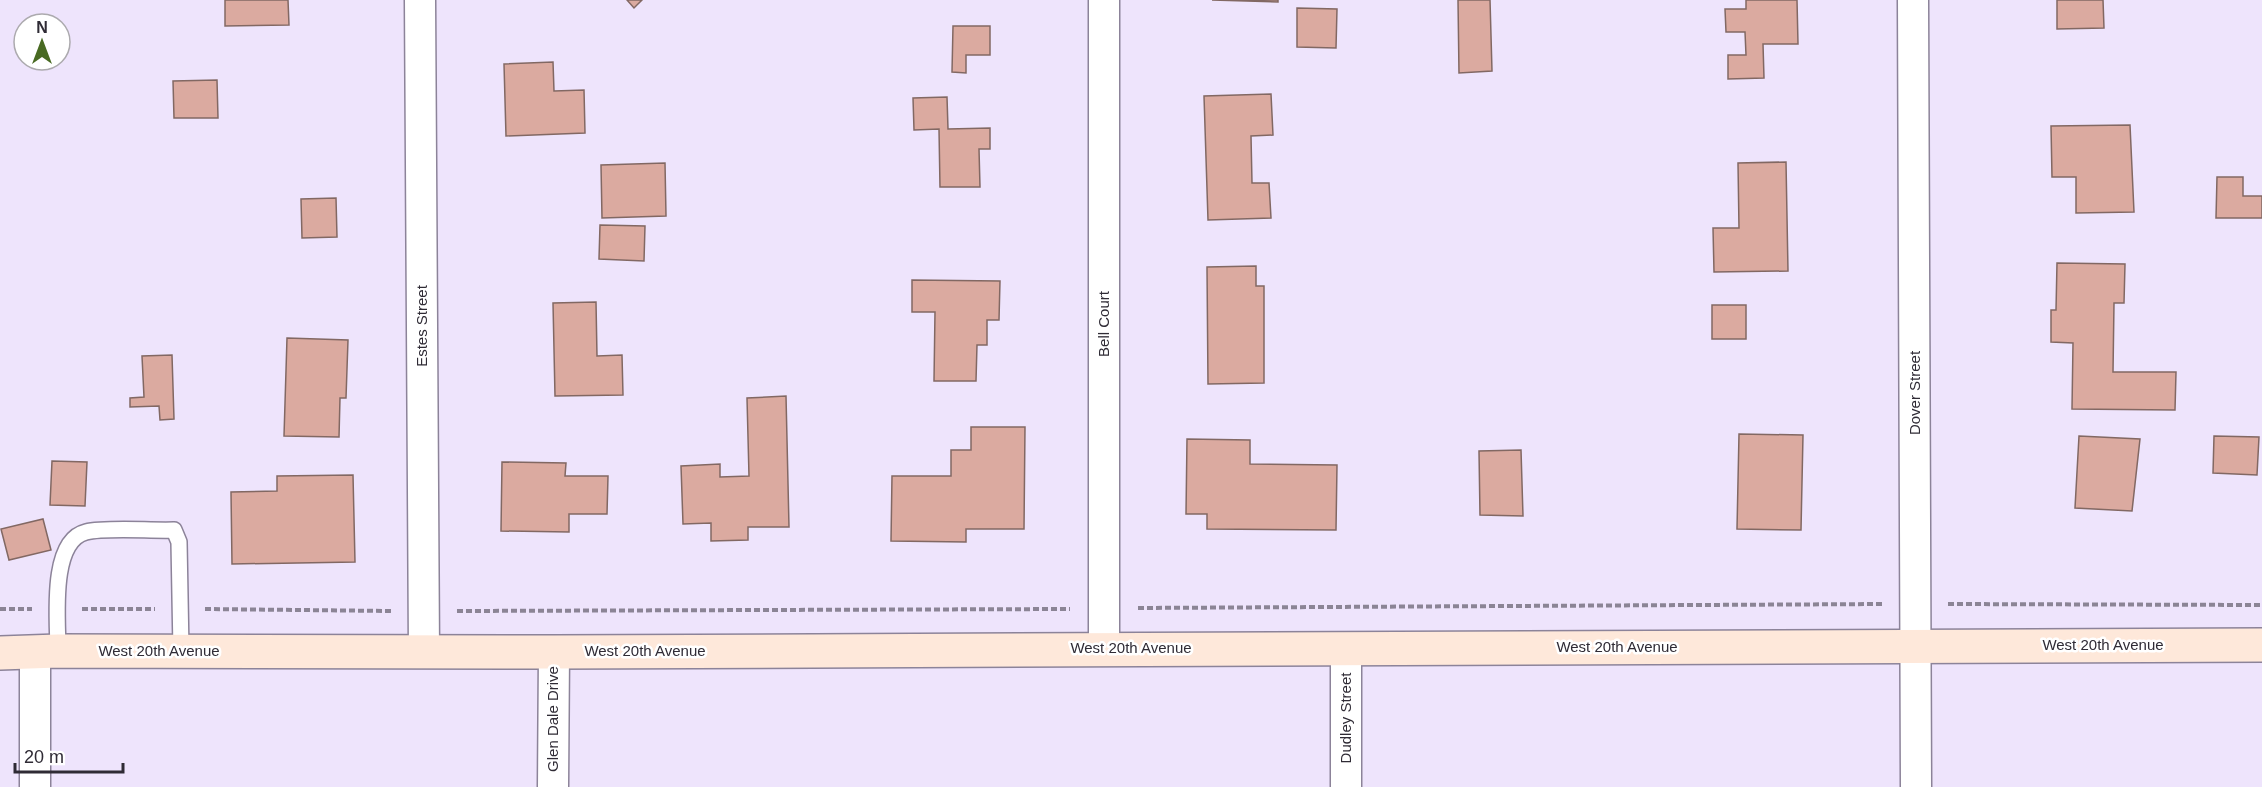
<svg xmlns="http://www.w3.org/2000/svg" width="2262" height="787" font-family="Arial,sans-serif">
  <rect width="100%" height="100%" fill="#eee4fc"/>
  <g fill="#dbaaa0" stroke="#826863" stroke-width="1.5">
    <polygon points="225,0 288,0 289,25 225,26"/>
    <polygon points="627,0 642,0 634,8"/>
    <polygon points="1212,0 1278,0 1278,2"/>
    <polygon points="1458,0 1490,0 1492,71 1459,73"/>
    <polygon points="1746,0 1797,0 1798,44 1763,44 1764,78 1728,79 1728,55 1746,55 1745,32 1726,32 1725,9 1746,9"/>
    <polygon points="2057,0 2103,0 2104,28 2057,29"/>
    <polygon points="1297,8 1337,9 1336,48 1297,47"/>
    <polygon points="953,26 990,26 990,55 966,55 966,73 952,72"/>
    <polygon points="553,62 554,91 584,90 585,133 506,136 504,64"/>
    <polygon points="217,80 218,118 174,118 173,81"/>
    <polygon points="1271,94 1273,135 1251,136 1252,183 1269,183 1271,218 1208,220 1204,96"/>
    <polygon points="947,97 948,129 990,128 990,149 979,149 980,187 940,187 939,129 914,130 913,98"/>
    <polygon points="2130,125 2134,212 2076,213 2076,177 2052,177 2051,126"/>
    <polygon points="1786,162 1788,271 1714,272 1713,228 1739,228 1738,163"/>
    <polygon points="665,163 666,216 602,218 601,165"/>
    <polygon points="2217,177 2243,177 2243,196 2262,196 2262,218 2216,218"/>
    <polygon points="336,198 337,237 302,238 301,199"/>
    <polygon points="600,225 645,226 644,261 599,259"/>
    <polygon points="2057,263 2125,264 2124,303 2114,303 2113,372 2176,372 2175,410 2072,409 2073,343 2051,342 2051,310 2056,310"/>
    <polygon points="1256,266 1256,286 1264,286 1264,383 1208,384 1207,267"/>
    <polygon points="912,280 1000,281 999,320 987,320 987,345 977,345 976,381 934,381 935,312 912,312"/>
    <polygon points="596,302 597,356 622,355 623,395 555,396 553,303"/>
    <rect x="1712" y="305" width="34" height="34"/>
    <polygon points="287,338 348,340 346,398 340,398 339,437 284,436"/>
    <polygon points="172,355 174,419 160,420 159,406 130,407 130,398 144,397 142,356"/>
    <polygon points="786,396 789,527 748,527 748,540 711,541 711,523 683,524 681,466 720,464 720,477 749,476 747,398"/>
    <polygon points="971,427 1025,427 1024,529 966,529 966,542 891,541 892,476 951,476 951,450 971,450"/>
    <polygon points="1739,434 1803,435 1801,530 1737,529"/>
    <polygon points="2079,436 2140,439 2132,511 2075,508"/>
    <polygon points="2214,436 2259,437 2257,475 2213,473"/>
    <polygon points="1187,439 1250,440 1250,464 1337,465 1336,530 1207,529 1207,514 1186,514"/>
    <polygon points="1521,450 1523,516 1480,515 1479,451"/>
    <polygon points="52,461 87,462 85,506 50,505"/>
    <polygon points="502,462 566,463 565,476 608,476 607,514 569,514 569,532 501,531"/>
    <polygon points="353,475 355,562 232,564 231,492 277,491 277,476"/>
    <polygon points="43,519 51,550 9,560 1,529"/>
  </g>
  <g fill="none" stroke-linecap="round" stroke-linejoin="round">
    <g stroke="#8c8399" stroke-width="18">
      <path id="lane" d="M58,651C58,622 49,541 86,532C105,527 152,531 174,530L179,542L181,651"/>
    </g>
    <g stroke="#8c8399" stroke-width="33">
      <g id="street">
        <polyline points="420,0 424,652"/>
        <polyline points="1913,0 1916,787"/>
        <polyline points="1104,648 1104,0"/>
        <polyline points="1346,648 1346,787"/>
        <polyline points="35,653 35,787"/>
        <polyline points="553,787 554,652"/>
      </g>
    </g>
    <g stroke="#8c8399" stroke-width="36">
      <polyline id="secondary" points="0,653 58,651 554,652 2262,645"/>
    </g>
    <g stroke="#8b8495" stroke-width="4" stroke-dasharray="6 3" stroke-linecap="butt">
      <polyline points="1948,604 2262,605"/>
      <polyline points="1138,608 1883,604"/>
      <polyline points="0,609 32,609"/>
      <polyline points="82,609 155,609"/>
      <polyline points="205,609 392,611"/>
      <polyline points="457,611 1070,609"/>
    </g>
    <use href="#lane" stroke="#fff" stroke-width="15"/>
    <use href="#street" stroke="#fff" stroke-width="30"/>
    <use href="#secondary" stroke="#fee8da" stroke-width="33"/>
  </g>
  <g text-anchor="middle" stroke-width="5" stroke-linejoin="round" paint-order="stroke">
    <g font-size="15" fill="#2f2b35" stroke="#fff">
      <text transform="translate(1104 324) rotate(-90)" y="5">Bell Court</text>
      <text transform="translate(422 326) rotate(-90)" y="5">Estes Street</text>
      <text transform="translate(1915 393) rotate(-90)" y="5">Dover Street</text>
      <text x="2103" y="650">West 20th Avenue</text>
      <text x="1617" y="652">West 20th Avenue</text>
      <text x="1131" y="653">West 20th Avenue</text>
      <text x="159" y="656">West 20th Avenue</text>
      <text x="645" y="656">West 20th Avenue</text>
      <text transform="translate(1346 718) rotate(-90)" y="5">Dudley Street</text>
      <text transform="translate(553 719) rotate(-90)" y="5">Glen Dale Drive</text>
    </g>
  </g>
  <g transform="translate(42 42)"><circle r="28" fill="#ffffff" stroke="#acaaae" stroke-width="1.5"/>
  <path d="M0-4.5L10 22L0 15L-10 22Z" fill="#486a22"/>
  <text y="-9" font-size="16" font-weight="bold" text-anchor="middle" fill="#2f2b35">N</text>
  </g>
  <path d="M15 763v9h108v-9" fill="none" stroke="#2f2b35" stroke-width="3"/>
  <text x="24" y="763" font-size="18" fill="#2f2b35" stroke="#ffffff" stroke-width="4.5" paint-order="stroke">20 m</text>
</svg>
